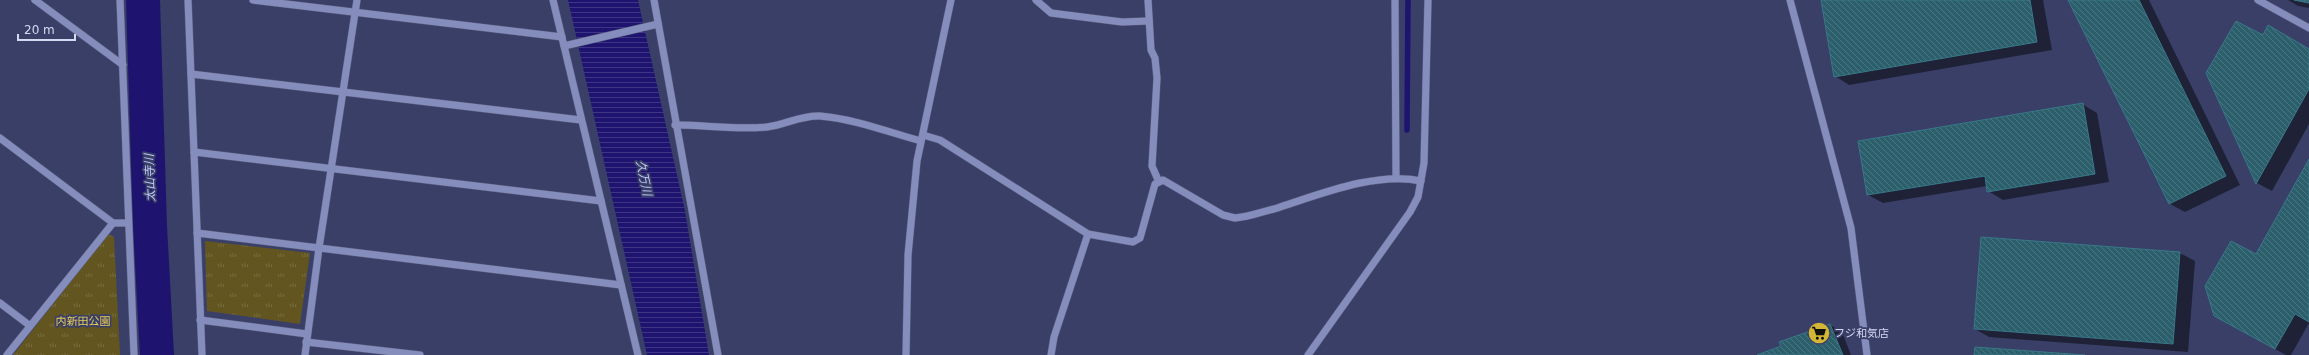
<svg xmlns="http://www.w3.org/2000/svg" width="2309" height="355" font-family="'DejaVu Sans','Noto Sans JP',sans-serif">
  <defs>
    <pattern id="park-tufts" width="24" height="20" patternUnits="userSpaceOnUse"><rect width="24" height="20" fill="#62551f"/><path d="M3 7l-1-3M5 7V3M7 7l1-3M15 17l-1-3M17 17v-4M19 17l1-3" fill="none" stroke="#786d40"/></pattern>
    <pattern id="water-rules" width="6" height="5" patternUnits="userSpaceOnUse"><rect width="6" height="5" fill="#1e1470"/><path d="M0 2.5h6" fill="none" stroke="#3e3685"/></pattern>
    <pattern id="building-back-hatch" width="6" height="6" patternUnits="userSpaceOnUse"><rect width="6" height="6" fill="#2c5f6c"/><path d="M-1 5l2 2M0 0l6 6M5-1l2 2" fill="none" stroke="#4a7581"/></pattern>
  </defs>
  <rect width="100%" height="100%" fill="#3a3f68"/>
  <g fill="url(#park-tufts)">
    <polygon points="108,234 114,237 120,355 13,355"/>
    <polygon points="205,241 310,253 300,324 207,311"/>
  </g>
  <polygon fill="url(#water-rules)" points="568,0 638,0 685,211 709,355 647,355"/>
  <g fill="#0007">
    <polygon points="1822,0 2043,0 2052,50 1849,85 1835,76"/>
    <polygon points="2069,0 2149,0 2240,185 2185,212 2170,204"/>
    <polygon points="2288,0 2309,0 2309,8 2298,6"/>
    <polygon points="2264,37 2309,50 2309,124 2272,191 2257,183 2207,73"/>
    <polygon points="2082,104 2097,113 2109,182 2003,200 1988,191 1987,186 1883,203 1868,195"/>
    <polygon points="2309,161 2309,323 2291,355 2286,355 2230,324 2256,256"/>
    <polygon points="1982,238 2180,253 2195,261 2188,352 1989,337 1975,329"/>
    <polygon points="1830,325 1842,332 1851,355 1759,355"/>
  </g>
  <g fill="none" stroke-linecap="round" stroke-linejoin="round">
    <polyline stroke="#1e1470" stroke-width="5.5" points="1407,130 1408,0"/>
    <polyline stroke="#1e1470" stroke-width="34" points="143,0 150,226 157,355"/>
  </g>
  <g fill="url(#building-back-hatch)" stroke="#387887">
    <polygon points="1821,0 2030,0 2037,42 1834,77"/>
    <polygon points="2068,0 2139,0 2226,176 2169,204"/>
    <polygon points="2294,0 2309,0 2309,3"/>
    <polygon points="2236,21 2263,35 2268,25 2309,49 2309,89 2256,184 2206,73"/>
    <polygon points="2083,103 2095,174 1987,192 1985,176 1867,195 1858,141"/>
    <polygon points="2309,159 2309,322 2295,314 2275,349 2214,316 2205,286 2231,241 2256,254"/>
    <polygon points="1981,237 2180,252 2173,344 1974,329"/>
    <polygon points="1830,324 1843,355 1757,355 1781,346 1779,342"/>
    <polygon points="1975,347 2085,355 1974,355"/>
  </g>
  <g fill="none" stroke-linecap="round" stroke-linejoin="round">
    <g stroke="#575b7d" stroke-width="8">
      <g id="minor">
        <polyline points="35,0 123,65"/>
        <polyline points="120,0 134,355"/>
        <polyline points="188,0 202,355"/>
        <polyline points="253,0 562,37"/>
        <polyline points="553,0 638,355"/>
        <polyline points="654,0 718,355"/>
        <polyline points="1036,0 1051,13 1122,22 1149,21"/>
        <polyline points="1148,0 1151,50 1155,58 1157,78 1152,166 1159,182"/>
        <polyline points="1395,0 1396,178"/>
        <polyline points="1790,0 1851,228 1867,355"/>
        <polyline points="2258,0 2309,28"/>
        <polyline points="564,46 658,24"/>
        <polyline points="191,74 581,120"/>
        <path d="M675,125C706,125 736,130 767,127C785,125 801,115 820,116C855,119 888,132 921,141"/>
        <path d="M923,135L940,140L1088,234L1133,242L1140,238L1155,184L1163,180L1223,215L1235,218C1249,217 1261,212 1274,209C1318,195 1376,171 1421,181"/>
        <polyline points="0,138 113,223 128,223"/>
        <polyline points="194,152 601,201"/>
        <polyline points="197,233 621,285"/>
        <polyline points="0,303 29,325"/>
        <polyline points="200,320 307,334"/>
        <polyline points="306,342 420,355"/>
        <polyline points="7,355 113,223"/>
        <polyline points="305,355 319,248 357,0"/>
        <polyline points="906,355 908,255 917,161 951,0"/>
        <polyline points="1051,355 1054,337 1088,234"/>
        <polyline points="1308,355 1410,212 1418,197 1424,163 1428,0"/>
      </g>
    </g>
    <use href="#minor" stroke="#848dbb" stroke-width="7"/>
  </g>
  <defs>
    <g id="supermarket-disc" transform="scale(1.15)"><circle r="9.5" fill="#d2b635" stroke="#3a3f68"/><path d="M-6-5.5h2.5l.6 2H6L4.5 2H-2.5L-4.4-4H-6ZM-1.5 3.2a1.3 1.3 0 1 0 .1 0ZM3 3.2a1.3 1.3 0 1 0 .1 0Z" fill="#111"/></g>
  </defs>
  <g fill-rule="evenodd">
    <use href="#supermarket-disc" x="1819" y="333"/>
  </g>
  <g text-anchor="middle" stroke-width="3.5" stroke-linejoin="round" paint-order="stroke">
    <g font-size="11" fill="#e9cd55" stroke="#3a3f68">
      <text x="83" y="325">内新田公園</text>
    </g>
    <g font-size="11" fill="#d5daf3" stroke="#3a3f68" text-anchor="start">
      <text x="1834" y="337">フジ和気店</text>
    </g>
    <g font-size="12" font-style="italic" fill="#bfc8fa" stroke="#3a3f68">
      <text transform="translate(150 178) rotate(-92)" y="4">太山寺川</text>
      <text transform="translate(644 178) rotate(78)" y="4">久万川</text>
    </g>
  </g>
  <path d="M18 34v6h57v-6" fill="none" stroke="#d5daf3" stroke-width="2"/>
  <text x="24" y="34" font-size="12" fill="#d5daf3" stroke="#3a3f68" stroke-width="3" paint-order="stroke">20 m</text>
</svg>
